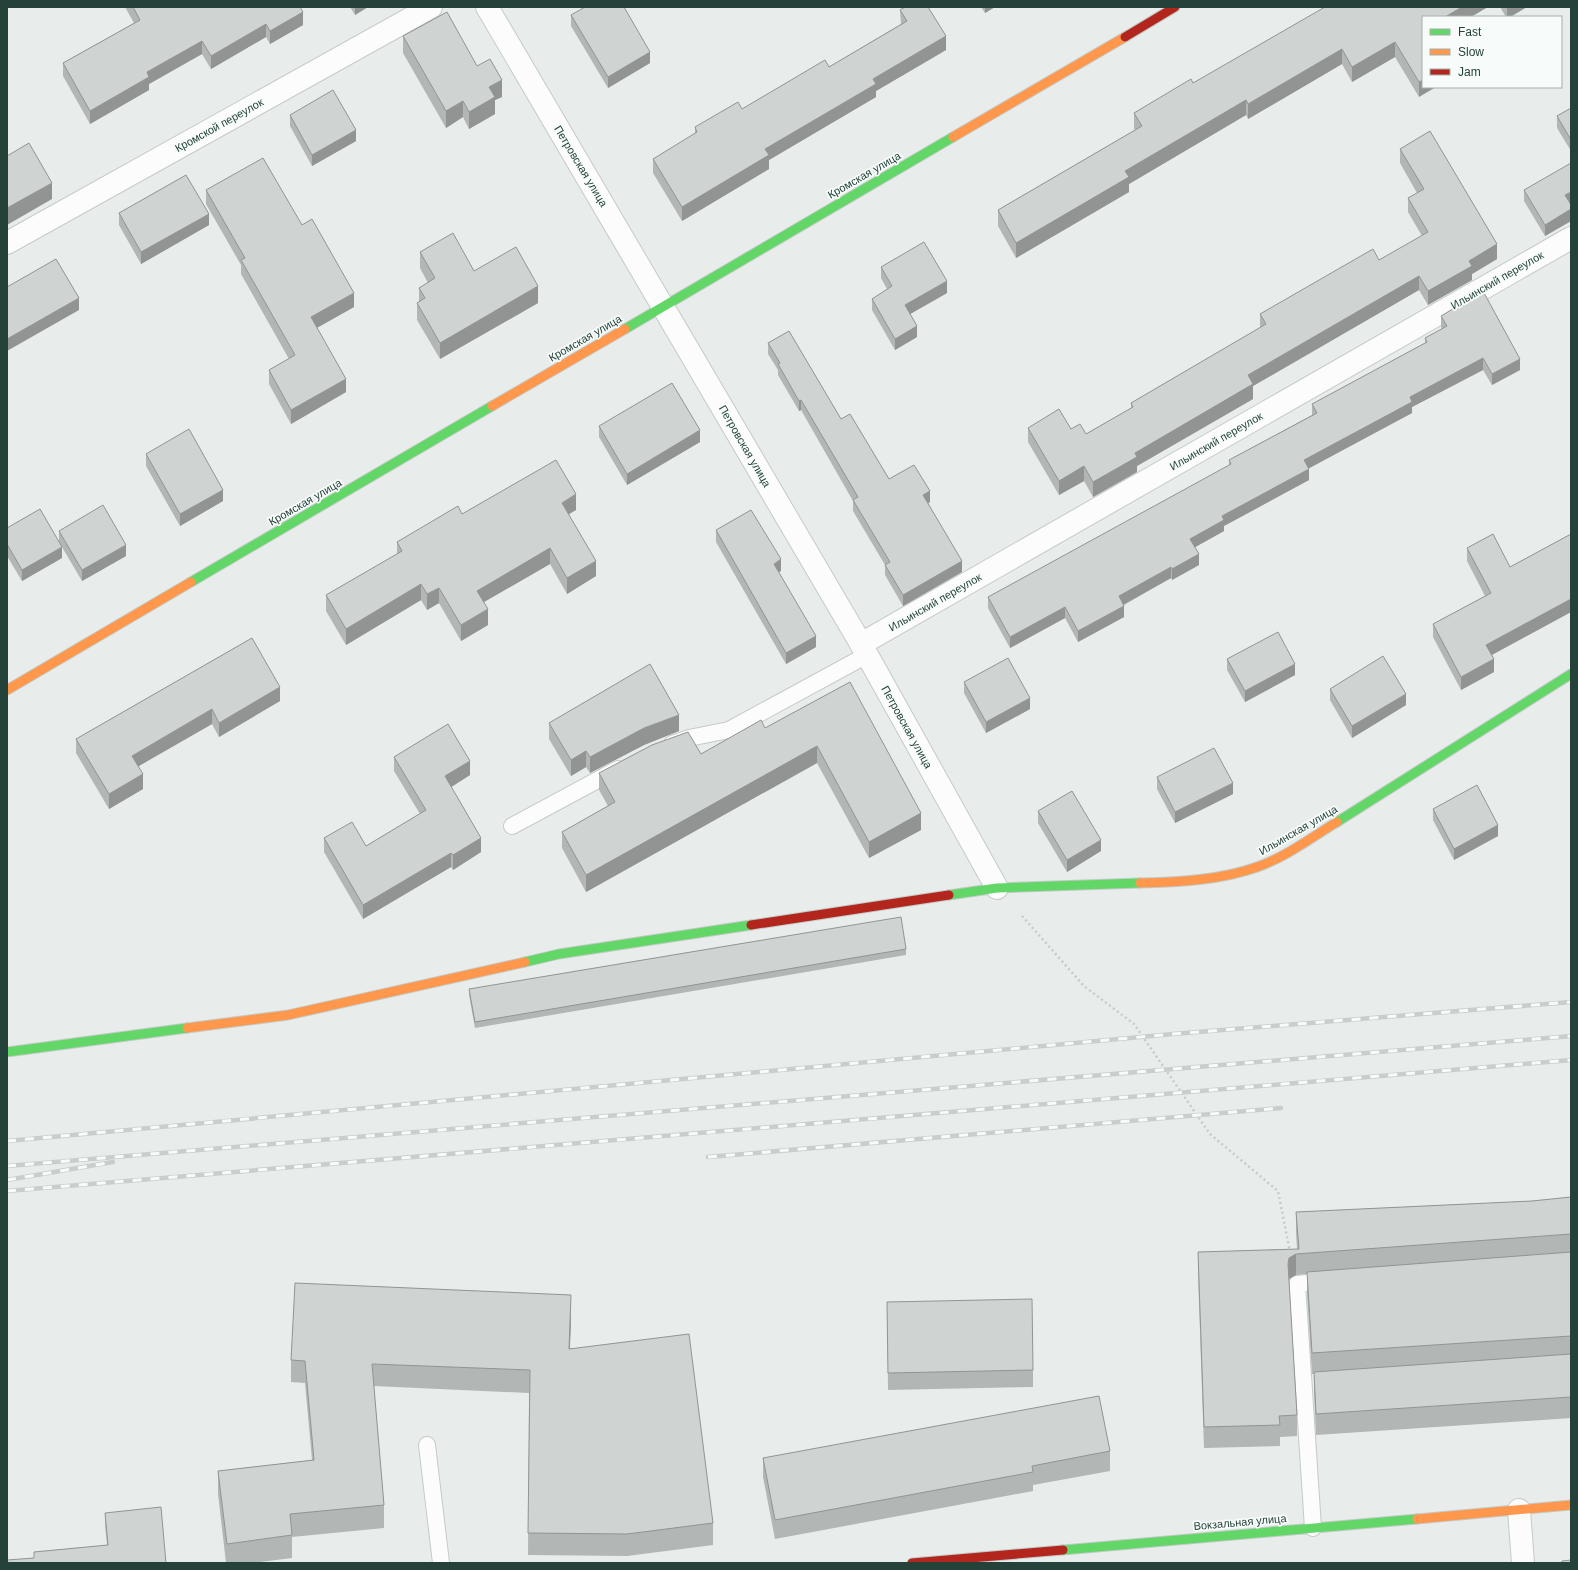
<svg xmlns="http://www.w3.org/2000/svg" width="1578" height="1570" font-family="Helvetica,sans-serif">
  <rect width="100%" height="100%" fill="#e8edeb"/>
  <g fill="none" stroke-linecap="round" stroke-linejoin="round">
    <g stroke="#c5cac8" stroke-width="18">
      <g id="lane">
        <polyline points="672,744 689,738 729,730 867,655"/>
        <polyline points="512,826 618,769"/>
        <polyline points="427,1445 441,1563"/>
        <polyline points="1313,1528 1297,1284 1329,1281"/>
      </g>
    </g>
    <g stroke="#c5cac8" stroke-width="24">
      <g id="street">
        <polyline points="487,7 861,644 997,888"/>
        <polyline points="7,243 431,7"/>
        <polyline points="861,644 1571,238"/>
        <polyline points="1519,1510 1523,1563"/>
      </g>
    </g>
    <g stroke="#c3cbc8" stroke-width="11">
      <g id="fast">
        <polyline points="625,329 953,137"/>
        <polyline points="191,582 492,406"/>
        <polyline points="1337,822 1571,674"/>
        <polyline points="949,895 997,888 1140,883"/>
        <polyline points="525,962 559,954 751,925"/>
        <polyline points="7,1052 187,1028"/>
        <polyline points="1063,1550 1417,1519"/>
      </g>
    </g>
    <g stroke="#c3cbc8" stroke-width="11">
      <g id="slow">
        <polyline points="953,137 1125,37"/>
        <polyline points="492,406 625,329"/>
        <polyline points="7,690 191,582"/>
        <path d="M1140,883C1179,882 1221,880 1257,867C1286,857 1312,837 1337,822"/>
        <polyline points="187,1028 288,1015 525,962"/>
        <polyline points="1417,1519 1571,1505"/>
      </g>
    </g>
    <g stroke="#c3cbc8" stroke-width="11">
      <g id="jam">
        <polyline points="1125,37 1175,7"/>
        <polyline points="751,925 949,895"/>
        <polyline points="912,1563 1063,1550"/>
      </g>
    </g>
    <polyline stroke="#c3ccca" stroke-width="2.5" stroke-dasharray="2 3" stroke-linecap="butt" points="1022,916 1084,986 1134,1024 1210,1134 1278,1191 1290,1252"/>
    <use href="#lane" stroke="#fcfcfc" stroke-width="16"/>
    <use href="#street" stroke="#fcfcfc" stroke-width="22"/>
    <use href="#fast" stroke="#63d668" stroke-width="9"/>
    <use href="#slow" stroke="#ff974d" stroke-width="9"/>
    <use href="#jam" stroke="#b3261e" stroke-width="9"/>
    <g stroke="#c9cdcc" stroke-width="4.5">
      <g id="rail">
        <polyline points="7,1141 1173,1034 1571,1002"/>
        <polyline points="708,1157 1281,1108"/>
        <polyline points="7,1166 1571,1036"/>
        <polyline points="7,1180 113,1162"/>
        <polyline points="7,1191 1571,1060"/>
      </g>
    </g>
    <use href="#rail" stroke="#f7fbf9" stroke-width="3" stroke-dasharray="9" stroke-linecap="butt"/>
  </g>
  <g fill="#b2b6b5">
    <polygon points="125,7 300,7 303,25 270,44 266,37 211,69 202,54 149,84 149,90 90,124 63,76 63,63 134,23"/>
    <polygon points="350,7 368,7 355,15"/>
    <polygon points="981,7 995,7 985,13"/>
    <polygon points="1500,7 1527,7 1510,17 1506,17"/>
    <polygon points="900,10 946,50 876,91 876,97 769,160 769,169 682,221 653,173 653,159 695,134 695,127 742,109 829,67 901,24"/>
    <polygon points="571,15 650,63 608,88 571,26"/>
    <polygon points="1423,17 1419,97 1395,57 1352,82 1342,64 1248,119 1246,115 1129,184 1129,192 1016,258 998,226 998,210 1135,130 1134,128 1134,113 1193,83"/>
    <polygon points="403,36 477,66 502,97 495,100 495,114 469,129 463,117 446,128 403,53"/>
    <polygon points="1571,108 1571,151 1557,128 1557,116"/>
    <polygon points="290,115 356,141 312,166 290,126"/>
    <polygon points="1400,149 1497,259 1472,274 1472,280 1428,305 1419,290 1253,386 1253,399 1137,466 1137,472 1093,497 1084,481 1059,495 1028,442 1028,428 1071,429 1086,434 1131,408 1131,403 1260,328 1260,314 1379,260 1422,236 1408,212 1408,198 1417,193 1400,163"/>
    <polygon points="206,190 302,225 354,307 317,328 346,392 291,424 269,384 269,370 289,359 241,274 241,265 206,204"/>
    <polygon points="1524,190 1570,204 1571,205 1571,221 1545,236 1524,201"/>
    <polygon points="119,213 209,225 141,264 119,225"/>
    <polygon points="420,252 474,271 538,303 440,359 417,320 417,303 419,302 419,288 428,283 420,268"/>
    <polygon points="881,267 947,293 910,314 917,337 895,350 872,310 872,299 887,289 881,278"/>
    <polygon points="1441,316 1520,370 1492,385 1483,370 1412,407 1412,413 1309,468 1309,480 1224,526 1224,531 1195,547 1199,565 1172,580 1171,578 1124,605 1124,617 1078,642 1065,618 1010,648 988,608 988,597 1229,466 1229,460 1312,415 1312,404 1425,343 1425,338 1442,329 1441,327"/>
    <polygon points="768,343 841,419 889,479 930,502 928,503 962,572 903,606 885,575 885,565 853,511 853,501 801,410 799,411 778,375 778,370 768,354"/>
    <polygon points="599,426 700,442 627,485 599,437"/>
    <polygon points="146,454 223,501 180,526 146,466"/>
    <polygon points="576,510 569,514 596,576 567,594 550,564 484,602 488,625 461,641 439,603 427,610 421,600 346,645 326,611 326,595 397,554 397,542 462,514"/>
    <polygon points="7,528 62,558 22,581 7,556"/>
    <polygon points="716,530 781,571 778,572 816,647 786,664 716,542"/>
    <polygon points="59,531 126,556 82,581 59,542"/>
    <polygon points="1571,534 1571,612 1492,655 1494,672 1461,690 1433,637 1433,624 1485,596 1467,561 1467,548 1510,567"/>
    <polygon points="252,638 280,701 219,737 212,724 138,766 143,789 109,809 76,753 76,739"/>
    <polygon points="1227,659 1295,675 1245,702 1227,670"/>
    <polygon points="850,682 921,830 869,858 817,763 586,892 562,848 562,832 608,806 599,790 599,773 701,754 765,728"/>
    <polygon points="964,682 1030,709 986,733 964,693"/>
    <polygon points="1330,689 1406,705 1352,738 1330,700"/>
    <polygon points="549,723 679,731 644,745 590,773 586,767 571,776 549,739"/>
    <polygon points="394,757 470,775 451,787 481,852 453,870 451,867 363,919 324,852 324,838 366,846 420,814 394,771"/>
    <polygon points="1157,777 1233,794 1175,823 1157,789"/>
    <polygon points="1433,809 1498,836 1454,860 1433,820"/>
    <polygon points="1038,811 1101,851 1067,872 1038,823"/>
    <polygon points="906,949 906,955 475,1028 469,995 469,989"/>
    <polygon points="1571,1197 1571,1418 1316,1435 1314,1393 1314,1374 1312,1374 1307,1293 1307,1274 1296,1275 1289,1279 1297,1415 1297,1436 1280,1437 1280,1446 1204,1448 1198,1273 1198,1252 1297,1249 1296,1233 1296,1212 1532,1201"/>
    <polygon points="887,1302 1033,1370 1033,1387 888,1390"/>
    <polygon points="571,1317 570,1349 713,1523 713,1545 627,1556 528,1555 529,1393 374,1386 384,1505 384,1528 292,1537 292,1558 253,1563 226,1563 218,1494 218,1471 312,1460 305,1383 291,1382 291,1360"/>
    <polygon points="1110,1451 1110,1471 1033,1485 1033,1491 775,1539 763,1477 763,1458"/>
    <polygon points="105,1513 166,1563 34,1558 34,1552 107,1545 105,1525"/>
  </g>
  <g fill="#919493">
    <polygon points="355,7 368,7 355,15"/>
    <polygon points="985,7 995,7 985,13"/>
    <polygon points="1462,7 1488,7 1471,17 1445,17"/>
    <polygon points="1507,7 1527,7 1510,17 1507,17"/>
    <polygon points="303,12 303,25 270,44 270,31"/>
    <polygon points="266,24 266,37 211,69 211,56"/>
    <polygon points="946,36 946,50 876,91 876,97 769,160 769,169 682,221 682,207 765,149 873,79"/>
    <polygon points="202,41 202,54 149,84 149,90 90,124 90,111 147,72"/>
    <polygon points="1395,42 1395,57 1352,82 1352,67"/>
    <polygon points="1342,49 1342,64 1248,119 1248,104"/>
    <polygon points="650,52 650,63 608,88 608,77"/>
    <polygon points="502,80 502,97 495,100 495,114 469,129 469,112 489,87"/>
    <polygon points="1423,80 1423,87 1436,87 1419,97 1419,82"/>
    <polygon points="1246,100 1246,115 1129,184 1129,192 1016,258 1016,243 1125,171"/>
    <polygon points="463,101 463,117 446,128 446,111"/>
    <polygon points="356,130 356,141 312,166 312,155"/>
    <polygon points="52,183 52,199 7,225 7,208"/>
    <polygon points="1571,192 1571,203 1565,207 1565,195"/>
    <polygon points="1571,209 1571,221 1545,236 1545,225"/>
    <polygon points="209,214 209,225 141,264 141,252"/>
    <polygon points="1497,244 1497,259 1472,274 1472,280 1428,305 1428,291 1469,261"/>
    <polygon points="1419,276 1419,290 1253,386 1253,399 1137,466 1137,472 1093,497 1093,482 1248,375"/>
    <polygon points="947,281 947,293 905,317 905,305"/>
    <polygon points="538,286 538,303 440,359 440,343"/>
    <polygon points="354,293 354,307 311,331 311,317"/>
    <polygon points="79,298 79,310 7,351 7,339"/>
    <polygon points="917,326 917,337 895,350 895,339"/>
    <polygon points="1483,358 1483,370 1412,407 1412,413 1304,471 1304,460 1410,397"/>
    <polygon points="1520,359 1520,370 1492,385 1492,374"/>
    <polygon points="346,379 346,392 291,424 291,410"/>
    <polygon points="801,400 801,410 799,411 799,401"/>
    <polygon points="700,430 700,442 627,485 627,474"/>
    <polygon points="1084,466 1084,481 1059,495 1059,481"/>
    <polygon points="1309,469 1309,480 1224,526 1224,531 1190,550 1190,539 1222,516"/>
    <polygon points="223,490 223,501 180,526 180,514"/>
    <polygon points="930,491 930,502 923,506 923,495"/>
    <polygon points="576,494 576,510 562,518 562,503"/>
    <polygon points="126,545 126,556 82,581 82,570"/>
    <polygon points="62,547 62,558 22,581 22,570"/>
    <polygon points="550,548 550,564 477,606 477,591"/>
    <polygon points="1199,554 1199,565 1172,580 1172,569"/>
    <polygon points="781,559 781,571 774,575 774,564"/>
    <polygon points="596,561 596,576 567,594 567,578"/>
    <polygon points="962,561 962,572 903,606 903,595"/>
    <polygon points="1171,567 1171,578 1119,607 1119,596"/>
    <polygon points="421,584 421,600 346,645 346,629"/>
    <polygon points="439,588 439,603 427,610 427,594"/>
    <polygon points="1571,599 1571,612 1486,658 1486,645"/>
    <polygon points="1124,606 1124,617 1078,642 1078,631"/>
    <polygon points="1065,607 1065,618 1010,648 1010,637"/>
    <polygon points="488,609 488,625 461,641 461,625"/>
    <polygon points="816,636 816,647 786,664 786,653"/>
    <polygon points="1494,659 1494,672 1461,690 1461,677"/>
    <polygon points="1295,664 1295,675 1245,702 1245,691"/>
    <polygon points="280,687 280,701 219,737 219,723"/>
    <polygon points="1406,694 1406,705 1352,738 1352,726"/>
    <polygon points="1030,698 1030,709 986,733 986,722"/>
    <polygon points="212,709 212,724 132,770 132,756"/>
    <polygon points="679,715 679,731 644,745 590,773 590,757 644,728"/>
    <polygon points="817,746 817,763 586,892 586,875"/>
    <polygon points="586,751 586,767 571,776 571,760"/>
    <polygon points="470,761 470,775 445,791 445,776"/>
    <polygon points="143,774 143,789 109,809 109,794"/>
    <polygon points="1233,783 1233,794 1175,823 1175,812"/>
    <polygon points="921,813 921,830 869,858 869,842"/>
    <polygon points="1498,825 1498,836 1454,860 1454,849"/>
    <polygon points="481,838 481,852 453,870 453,855"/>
    <polygon points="1101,840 1101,851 1067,872 1067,860"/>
    <polygon points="451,853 451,867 363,919 363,905"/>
    <polygon points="7,891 8,891 8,902 7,903"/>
    <polygon points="1296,1254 1296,1275 1289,1279 1288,1264 1289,1258"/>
    <polygon points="571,1295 571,1317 569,1372 569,1349"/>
  </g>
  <g fill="#cfd4d2" stroke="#919493">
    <polygon points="133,7 300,7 303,12 270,31 266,24 211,56 202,41 147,72 149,77 90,111 63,63 140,20"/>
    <polygon points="585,7 624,7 650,52 608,77 571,15"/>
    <polygon points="905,7 928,7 946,36 873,79 876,84 765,149 769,155 682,207 653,159 697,132 695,127 738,102 742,109 825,60 829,67 907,21 900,10"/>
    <polygon points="1325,7 1462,7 1445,17 1423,17 1423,80 1419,82 1395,42 1352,67 1342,49 1248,104 1246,100 1125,171 1129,177 1016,243 998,210 1142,126 1134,113 1191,79 1193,83"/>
    <polygon points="447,12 477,66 490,59 502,80 489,87 495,97 469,112 463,101 446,111 403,36"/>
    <polygon points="333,90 356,130 312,155 290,115"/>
    <polygon points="1571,108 1571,140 1557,116"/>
    <polygon points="1430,131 1497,244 1469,261 1472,266 1428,291 1419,276 1248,375 1253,384 1135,453 1137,457 1093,482 1084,466 1059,481 1028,428 1059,409 1071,429 1080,424 1086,434 1133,407 1131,403 1266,324 1260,314 1373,249 1379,260 1428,232 1408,198 1424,189 1400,149"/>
    <polygon points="29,143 52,183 7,208 7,156"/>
    <polygon points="263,158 302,225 312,219 354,293 311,317 346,379 291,410 269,370 295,355 241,260 245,258 206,190"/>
    <polygon points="1571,163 1571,192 1565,195 1571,205 1571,209 1545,225 1524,190"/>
    <polygon points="186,175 209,214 141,252 119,213"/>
    <polygon points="453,233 474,271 516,247 538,286 440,343 417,303 425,298 419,288 435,278 420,252"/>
    <polygon points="924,242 947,281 905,305 917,326 895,339 872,299 892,286 881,267"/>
    <polygon points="56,259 79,298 7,339 7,287"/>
    <polygon points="1483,291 1520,359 1492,374 1483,358 1410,397 1412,402 1304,460 1309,469 1222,516 1224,520 1190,539 1199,554 1172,569 1171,567 1119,596 1124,606 1078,631 1065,607 1010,637 988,597 1231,464 1229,460 1317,413 1312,404 1427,342 1425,338 1447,326 1441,316"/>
    <polygon points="789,331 841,419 850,414 889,479 914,465 930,491 923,495 962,561 903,595 885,565 890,562 853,500 858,497 801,400 799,401 778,364 780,363 768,343"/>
    <polygon points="672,383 700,430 627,474 599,426"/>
    <polygon points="189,429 223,490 180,514 146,454"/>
    <polygon points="556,460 576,494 562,503 596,561 567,578 550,548 477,591 488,609 461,625 439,588 427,594 421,584 346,629 326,595 402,551 397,542 458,506 462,514"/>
    <polygon points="103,505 126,545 82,570 59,531"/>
    <polygon points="40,509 62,547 22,570 7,544 7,528"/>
    <polygon points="751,510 781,559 774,564 816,636 786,653 716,530"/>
    <polygon points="1493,534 1510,567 1571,534 1571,599 1486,645 1494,659 1461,677 1433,624 1491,593 1467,548"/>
    <polygon points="1278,632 1295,664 1245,691 1227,659"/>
    <polygon points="252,638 280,687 219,723 212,709 132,756 143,774 109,794 76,739"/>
    <polygon points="1383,656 1406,694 1352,726 1330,689"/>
    <polygon points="1008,658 1030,698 986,722 964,682"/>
    <polygon points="650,664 679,715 644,728 590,757 586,751 571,760 549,723"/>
    <polygon points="850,682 921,813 869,842 817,746 586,875 562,832 615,802 599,773 652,745 688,732 701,754 761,720 765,728"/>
    <polygon points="448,724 470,761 445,776 481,838 453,855 451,853 363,905 324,838 352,822 366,846 426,810 394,757"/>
    <polygon points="1214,748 1233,783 1175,812 1157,777"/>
    <polygon points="1477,785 1498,825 1454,849 1433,809"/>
    <polygon points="1072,791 1101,840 1067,860 1038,811"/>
    <polygon points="901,917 906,949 475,1022 469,989"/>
    <polygon points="1571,1197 1571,1234 1296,1254 1289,1258 1288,1264 1297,1415 1279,1416 1280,1425 1204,1427 1198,1252 1299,1249 1296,1212 1532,1201"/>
    <polygon points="1571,1252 1571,1336 1312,1353 1307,1272"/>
    <polygon points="295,1283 571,1295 569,1349 689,1334 713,1523 627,1534 528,1533 530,1370 372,1364 384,1505 290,1514 292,1535 227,1544 218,1471 314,1460 305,1361 291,1360"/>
    <polygon points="1032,1299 1033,1370 888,1373 887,1302"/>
    <polygon points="1571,1354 1571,1397 1316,1414 1314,1372"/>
    <polygon points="1099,1396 1110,1451 1032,1466 1033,1472 775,1520 763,1458"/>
    <polygon points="161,1507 166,1563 7,1563 7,1560 34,1558 34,1552 108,1545 105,1513"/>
    <polygon points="1571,1560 1571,1563 1562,1563 1562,1561"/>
  </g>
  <g text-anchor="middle" stroke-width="3.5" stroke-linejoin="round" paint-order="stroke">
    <g font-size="11" fill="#24423a" stroke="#f7fbf9">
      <text transform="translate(219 125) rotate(-29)" y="4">Кромской переулок</text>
      <text transform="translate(581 166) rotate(59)" y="4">Петровская улица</text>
      <text transform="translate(864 175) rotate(-30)" y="4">Кромская улица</text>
      <text transform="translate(1497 280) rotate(-30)" y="4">Ильинский переулок</text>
      <text transform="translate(585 338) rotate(-30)" y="4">Кромская улица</text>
      <text transform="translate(1216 441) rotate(-30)" y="4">Ильинский переулок</text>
      <text transform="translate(745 446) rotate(60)" y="4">Петровская улица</text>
      <text transform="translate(305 502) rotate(-30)" y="4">Кромская улица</text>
      <text transform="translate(935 602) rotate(-30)" y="4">Ильинский переулок</text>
      <text transform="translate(907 727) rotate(61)" y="4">Петровская улица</text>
      <text transform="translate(1298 830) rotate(-30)" y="4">Ильинская улица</text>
      <text transform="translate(1240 1522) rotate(-5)" y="4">Вокзальная улица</text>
    </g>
  </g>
  <rect width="1578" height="1570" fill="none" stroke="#24423a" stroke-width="16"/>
  <rect x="1422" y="16" width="140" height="72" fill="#f7fbf9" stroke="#a3b1ad"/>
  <rect x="1430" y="29" width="20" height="6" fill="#63d668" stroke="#a3b1ad"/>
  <text x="1458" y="36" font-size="12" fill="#24423a">Fast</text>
  <rect x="1430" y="49" width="20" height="6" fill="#ff974d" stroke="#a3b1ad"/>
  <text x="1458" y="56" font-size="12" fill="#24423a">Slow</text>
  <rect x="1430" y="69" width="20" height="6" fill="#b3261e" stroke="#a3b1ad"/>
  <text x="1458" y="76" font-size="12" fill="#24423a">Jam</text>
</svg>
